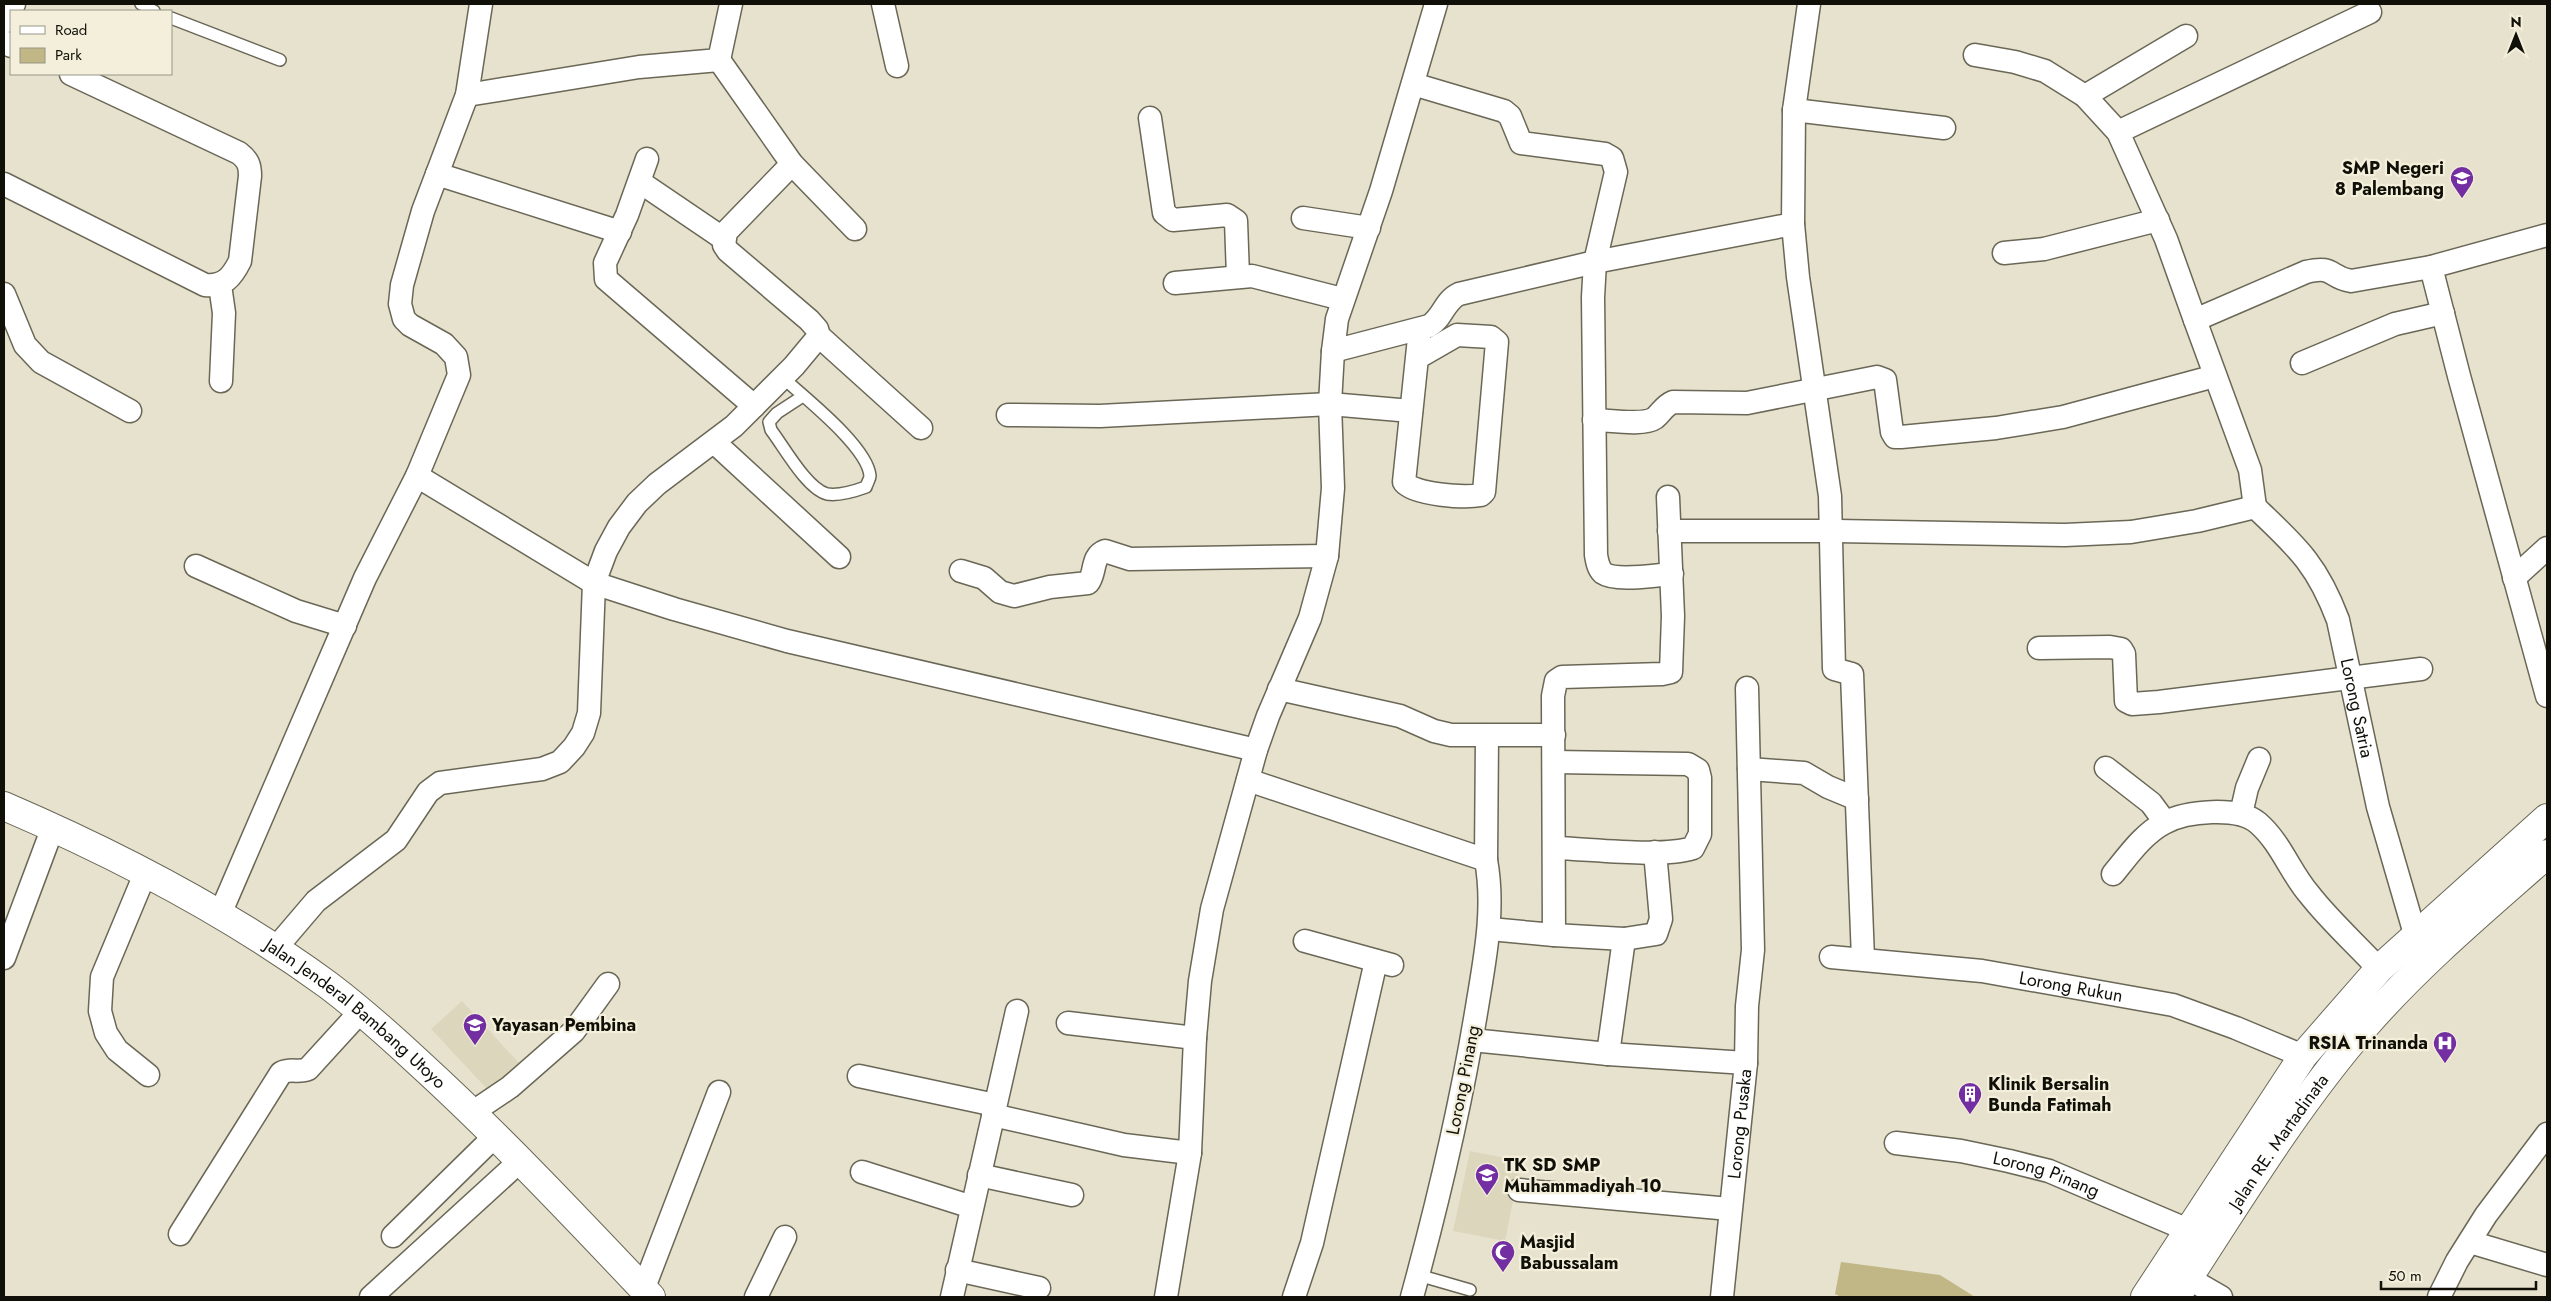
<svg xmlns="http://www.w3.org/2000/svg" width="2551" height="1301" font-family="Jost,sans-serif">
  <rect width="100%" height="100%" fill="#e6e2ce"/>
  <g fill="#dcd7bc">
    <polygon points="462,1001 519,1063 489,1091 431,1029"/>
    <polygon points="1470,1151 1521,1161 1505,1241 1453,1231"/>
  </g>
  <polygon fill="#c0b686" points="1841,1262 1940,1275 1975,1297 1841,1297 1835,1294"/>
  <g fill="none" stroke-linecap="round" stroke-linejoin="round">
    <g stroke="#6a6756" stroke-width="14">
      <g id="lane">
        <polyline points="141,4 154,11"/>
        <polyline points="171,18 280,60"/>
        <path d="M782,377C804,397 868,447 870,476C870,479 867,483 866,487C855,491 840,496 827,494C807,489 784,447 771,430L769,422L777,413L803,396"/>
        <polyline points="1418,1275 1470,1290"/>
      </g>
    </g>
    <g stroke="#6a6756" stroke-width="25">
      <g id="street">
        <polyline points="883,4 897,66"/>
        <polyline points="1809,4 1794,110 1793,224 1798,277 1830,496 1834,669 1852,674 1863,959"/>
        <polyline points="4,22 14,4"/>
        <polyline points="4,42 11,46"/>
        <polyline points="1975,55 2015,62 2045,71 2085,96 2118,132 2166,239 2195,320 2250,470 2255,507"/>
        <polyline points="719,60 792,164 855,229"/>
        <path d="M1413,84L1504,111L1510,116L1521,143L1605,154L1612,158L1616,172L1595,262L1593,297L1596,555C1597,561 1598,568 1603,573C1616,582 1656,575 1672,574"/>
        <polyline points="467,95 639,67 719,60 731,4"/>
        <polyline points="2085,96 2186,36"/>
        <polyline points="1794,110 1944,128"/>
        <polyline points="1150,118 1164,213 1173,220 1227,215 1236,221 1238,276"/>
        <polyline points="2118,132 2370,12"/>
        <polyline points="647,159 627,215 605,263 606,279 754,406"/>
        <polyline points="437,174 620,232"/>
        <polyline points="640,182 724,239"/>
        <path d="M4,184L205,285C224,287 232,277 240,261L250,176C250,165 248,160 239,153L71,74"/>
        <polyline points="1303,218 1369,228"/>
        <polyline points="2547,235 2431,267 2459,376 2547,696"/>
        <polyline points="2004,253 2044,249 2158,220"/>
        <polyline points="1175,283 1252,276 1342,299"/>
        <polyline points="220,285 224,313 221,381"/>
        <polyline points="4,294 25,345 41,362 130,411"/>
        <path d="M2195,320L2306,272C2335,265 2328,277 2351,281L2431,267"/>
        <polyline points="819,336 921,428"/>
        <path d="M1333,351L1429,326C1443,318 1444,301 1459,294L1595,262L1793,224"/>
        <path d="M1417,358L1457,335L1491,337L1497,342L1484,492L1481,495C1465,498 1414,495 1404,482L1419,338"/>
        <polyline points="2302,363 2395,324 2443,313"/>
        <polyline points="1008,415 1100,416 1330,404 1411,411"/>
        <path d="M1594,420C1608,420 1644,426 1655,418C1662,412 1664,406 1673,402L1747,403L1877,377L1885,380L1892,432L1895,437H1901L1996,428L2063,417L2215,376"/>
        <polyline points="714,442 839,557"/>
        <polyline points="417,476 594,583 674,609 787,641 1256,750"/>
        <path id="s1" d="M2255,507C2297,547 2317,564 2338,620L2378,807L2415,934"/>
        <polyline points="1669,531 1837,531 2065,535 2131,532 2197,521 2255,507"/>
        <polyline points="196,566 296,611 345,626"/>
        <path d="M961,571L984,578L1000,592L1014,596L1050,587L1088,583C1096,574 1091,556 1105,551L1130,559L1327,556"/>
        <polyline points="2514,578 2547,548"/>
        <polyline points="2039,648 2110,647 2121,649 2124,654 2126,701 2132,704 2159,702 2421,669"/>
        <polyline points="1279,689 1400,716 1434,731 1451,735 1554,735"/>
        <path d="M1554,762L1688,764L1698,770L1700,778V834L1693,848C1662,858 1591,849 1555,848"/>
        <polyline points="2106,768 2151,803 2165,822"/>
        <polyline points="1749,769 1804,773 1828,787 1857,799"/>
        <path d="M1248,780L1486,860C1495,909 1485,958 1477,1007C1461,1105 1438,1202 1412,1297"/>
        <polyline points="2241,814 2247,788 2259,759"/>
        <polyline points="1486,860 1487,736"/>
        <polyline points="145,874 102,977 100,1011 106,1033 117,1050 148,1075"/>
        <path d="M2113,874C2128,856 2143,834 2164,823C2186,811 2238,806 2258,823C2281,843 2290,872 2309,894C2330,921 2356,944 2379,969"/>
        <polyline points="220,914 365,578 417,476 459,375 456,357 444,344 410,325 404,319 400,304 402,285 423,211 467,95 481,4"/>
        <polyline points="1490,929 1554,935 1553,696 1556,681 1562,677 1662,674 1671,672 1673,616 1668,497"/>
        <polyline points="1554,935 1624,939 1656,934 1661,919 1655,852"/>
        <polyline points="1305,941 1392,965"/>
        <polyline points="275,949 316,901 396,840 428,792 440,783 542,769 560,762 574,747 583,733 589,713 594,583 606,551 619,527 637,503 657,484 734,426 794,366 819,336 817,329 809,320 728,251 724,245 726,232 792,164"/>
        <path id="s2" d="M1831,957L1982,971L2173,1005L2236,1028L2303,1056"/>
        <polyline points="4,958 53,827"/>
        <polyline points="1068,1023 1195,1038"/>
        <polyline points="1472,1040 1608,1054 1746,1063"/>
        <polyline points="1608,1054 1624,939"/>
        <polyline points="859,1076 995,1105"/>
        <polyline points="473,1112 510,1087 574,1031 608,984"/>
        <polyline points="993,1115 1124,1145 1190,1153"/>
        <path id="s3" d="M1896,1143L1961,1151L2009,1161L2049,1171L2188,1230"/>
        <polyline points="862,1172 972,1207"/>
        <polyline points="979,1175 1072,1195"/>
        <polyline points="1519,1190 1730,1209"/>
        <path d="M180,1234L281,1073C290,1068 299,1073 308,1069L360,1012"/>
        <polyline points="393,1236 495,1136"/>
        <polyline points="2470,1242 2547,1265"/>
        <polyline points="957,1270 1039,1288"/>
        <polyline points="2174,1270 2221,1297"/>
        <polyline points="643,1290 719,1092"/>
        <polyline points="371,1297 520,1161"/>
        <polyline points="756,1297 785,1237"/>
        <polyline points="952,1297 1017,1011"/>
        <polyline points="1166,1297 1190,1153 1195,1038 1200,981 1212,909 1256,750 1268,716 1310,618 1327,556 1333,488 1330,404 1333,351 1337,319 1381,191 1436,4"/>
        <polyline points="1294,1297 1312,1243 1376,961"/>
        <path id="s4" d="M1722,1297L1746,1063L1747,1006L1753,950L1747,688"/>
        <polyline points="2439,1297 2457,1261 2486,1215 2547,1134"/>
      </g>
    </g>
    <g stroke="#6a6756" stroke-width="30">
      <g id="secondary">
        <path id="s5" d="M4,806C118,855 228,912 328,985C360,1009 390,1036 419,1063C500,1137 575,1217 651,1297"/>
      </g>
    </g>
    <g stroke="#6a6756" stroke-width="30">
      <g id="highway">
        <polyline points="2145,1297 2303,1056 2379,969 2547,818"/>
        <path id="s6" d="M2176,1297C2236,1205 2294,1108 2366,1025C2421,962 2485,909 2547,854"/>
      </g>
    </g>
    <use href="#lane" stroke="#fff" stroke-width="11"/>
    <use href="#street" stroke="#fff" stroke-width="22"/>
    <use href="#secondary" stroke="#fff" stroke-width="28"/>
    <use href="#highway" stroke="#fff" stroke-width="28"/>
  </g>
  <defs>
    <g id="school-pin" transform="scale(1.25)"><path d="M0 17L-7.5 6A9.5 9.5 0 1 1 7.5 6Z" fill="#732ea2" stroke="#f3efdb"/><path d="M0-5L7-2L0 1L-7-2ZM-4 1L0 2.5L4 1V4Q0 6-4 4Z" fill="#fff"/></g>
    <g id="hospital-pin" transform="scale(1.25)"><path d="M0 17L-7.5 6A9.5 9.5 0 1 1 7.5 6Z" fill="#732ea2" stroke="#f3efdb"/><path d="M-5-5h3v3.5h4V-5h3V5h-3V1.5h-4V5h-3Z" fill="#fff"/></g>
    <g id="building-pin" transform="scale(1.25)"><path d="M0 17L-7.5 6A9.5 9.5 0 1 1 7.5 6Z" fill="#732ea2" stroke="#f3efdb"/><path d="M-4-6H4V6H1V3H-1V6H-4ZM-2.5-4.3h1.7v1.8h-1.7ZM.8-4.3h1.7v1.8H.8ZM-2.5-1h1.7V.8h-1.7ZM.8-1h1.7V.8H.8Z" fill="#fff"/></g>
    <g id="mosque-pin" transform="scale(1.25)"><path d="M0 17L-7.5 6A9.5 9.5 0 1 1 7.5 6Z" fill="#732ea2" stroke="#f3efdb"/><path d="M3.5-4.9A6 6 0 1 0 3.5 4.9A5 5 0 1 1 3.5-4.9Z" fill="#fff"/></g>
  </defs>
  <g fill-rule="evenodd">
    <use href="#school-pin" x="2462" y="178"/>
    <use href="#school-pin" x="475" y="1025"/>
    <use href="#hospital-pin" x="2445" y="1043"/>
    <use href="#building-pin" x="1970" y="1094"/>
    <use href="#school-pin" x="1487" y="1175"/>
    <use href="#mosque-pin" x="1503" y="1252"/>
  </g>
  <g text-anchor="middle" stroke-width="4.5" stroke-linejoin="round" paint-order="stroke">
    <g font-size="18" font-weight="bold" fill="#100f08" stroke="#f3efdb" text-anchor="start">
      <text x="2444" y="174" text-anchor="end">SMP Negeri<tspan x="2444" dy="21">8 Palembang</tspan></text>
      <text x="492" y="1031">Yayasan Pembina</text>
      <text x="2428" y="1049" text-anchor="end">RSIA Trinanda</text>
      <text x="1988" y="1090">Klinik Bersalin<tspan x="1988" dy="21">Bunda Fatimah</tspan></text>
      <text x="1504" y="1171">TK SD SMP<tspan x="1504" dy="21">Muhammadiyah 10</tspan></text>
      <text x="1520" y="1248">Masjid<tspan x="1520" dy="21">Babussalam</tspan></text>
    </g>
    <g font-size="18" fill="#100f08" stroke="#f3efdb">
      <text dy="6" stroke="none"><textPath href="#s1" startOffset="232">Lorong Satria</textPath></text>
      <text dy="6" stroke="none"><textPath href="#s2" startOffset="242">Lorong Rukun</textPath></text>
      <text dy="6" stroke="none"><textPath href="#s5" startOffset="410">Jalan Jenderal Bambang Utoyo</textPath></text>
      <text transform="translate(1463 1080) rotate(-79)" y="6">Lorong Pinang</text>
      <text dy="6" stroke="none"><textPath href="#s4" startOffset="174">Lorong Pusaka</textPath></text>
      <text dy="6" stroke="none"><textPath href="#s6" startOffset="186">Jalan RE. Martadinata</textPath></text>
      <text dy="6" stroke="none"><textPath href="#s3" startOffset="154">Lorong Pinang</textPath></text>
    </g>
  </g>
  <rect width="2551" height="1301" fill="none" stroke="#100f08" stroke-width="10"/>
  <rect x="10" y="10" width="162" height="65" fill="#f3efdb" stroke="#989587"/>
  <rect x="20" y="26" width="25" height="8" fill="#ffffff" stroke="#989587"/>
  <text x="55" y="35" font-size="15" fill="#100f08">Road</text>
  <rect x="20" y="48" width="25" height="15" fill="#c0b686" stroke="#989587"/>
  <text x="55" y="60" font-size="15" fill="#100f08">Park</text>
  <g transform="translate(2516 35)" stroke="#f3efdb" stroke-width="4" paint-order="stroke">
  <path d="M0-4L9 19L0 12L-9 19Z" fill="#100f08"/>
  <text y="-8" font-size="14" font-weight="bold" text-anchor="middle" fill="#100f08">N</text>
  </g>
  <path d="M2381 1281v8h155v-8" fill="none" stroke="#100f08" stroke-width="2.5"/>
  <text x="2388" y="1281" font-size="15" fill="#100f08" stroke="#f3efdb" stroke-width="4" paint-order="stroke">50 m</text>
</svg>
